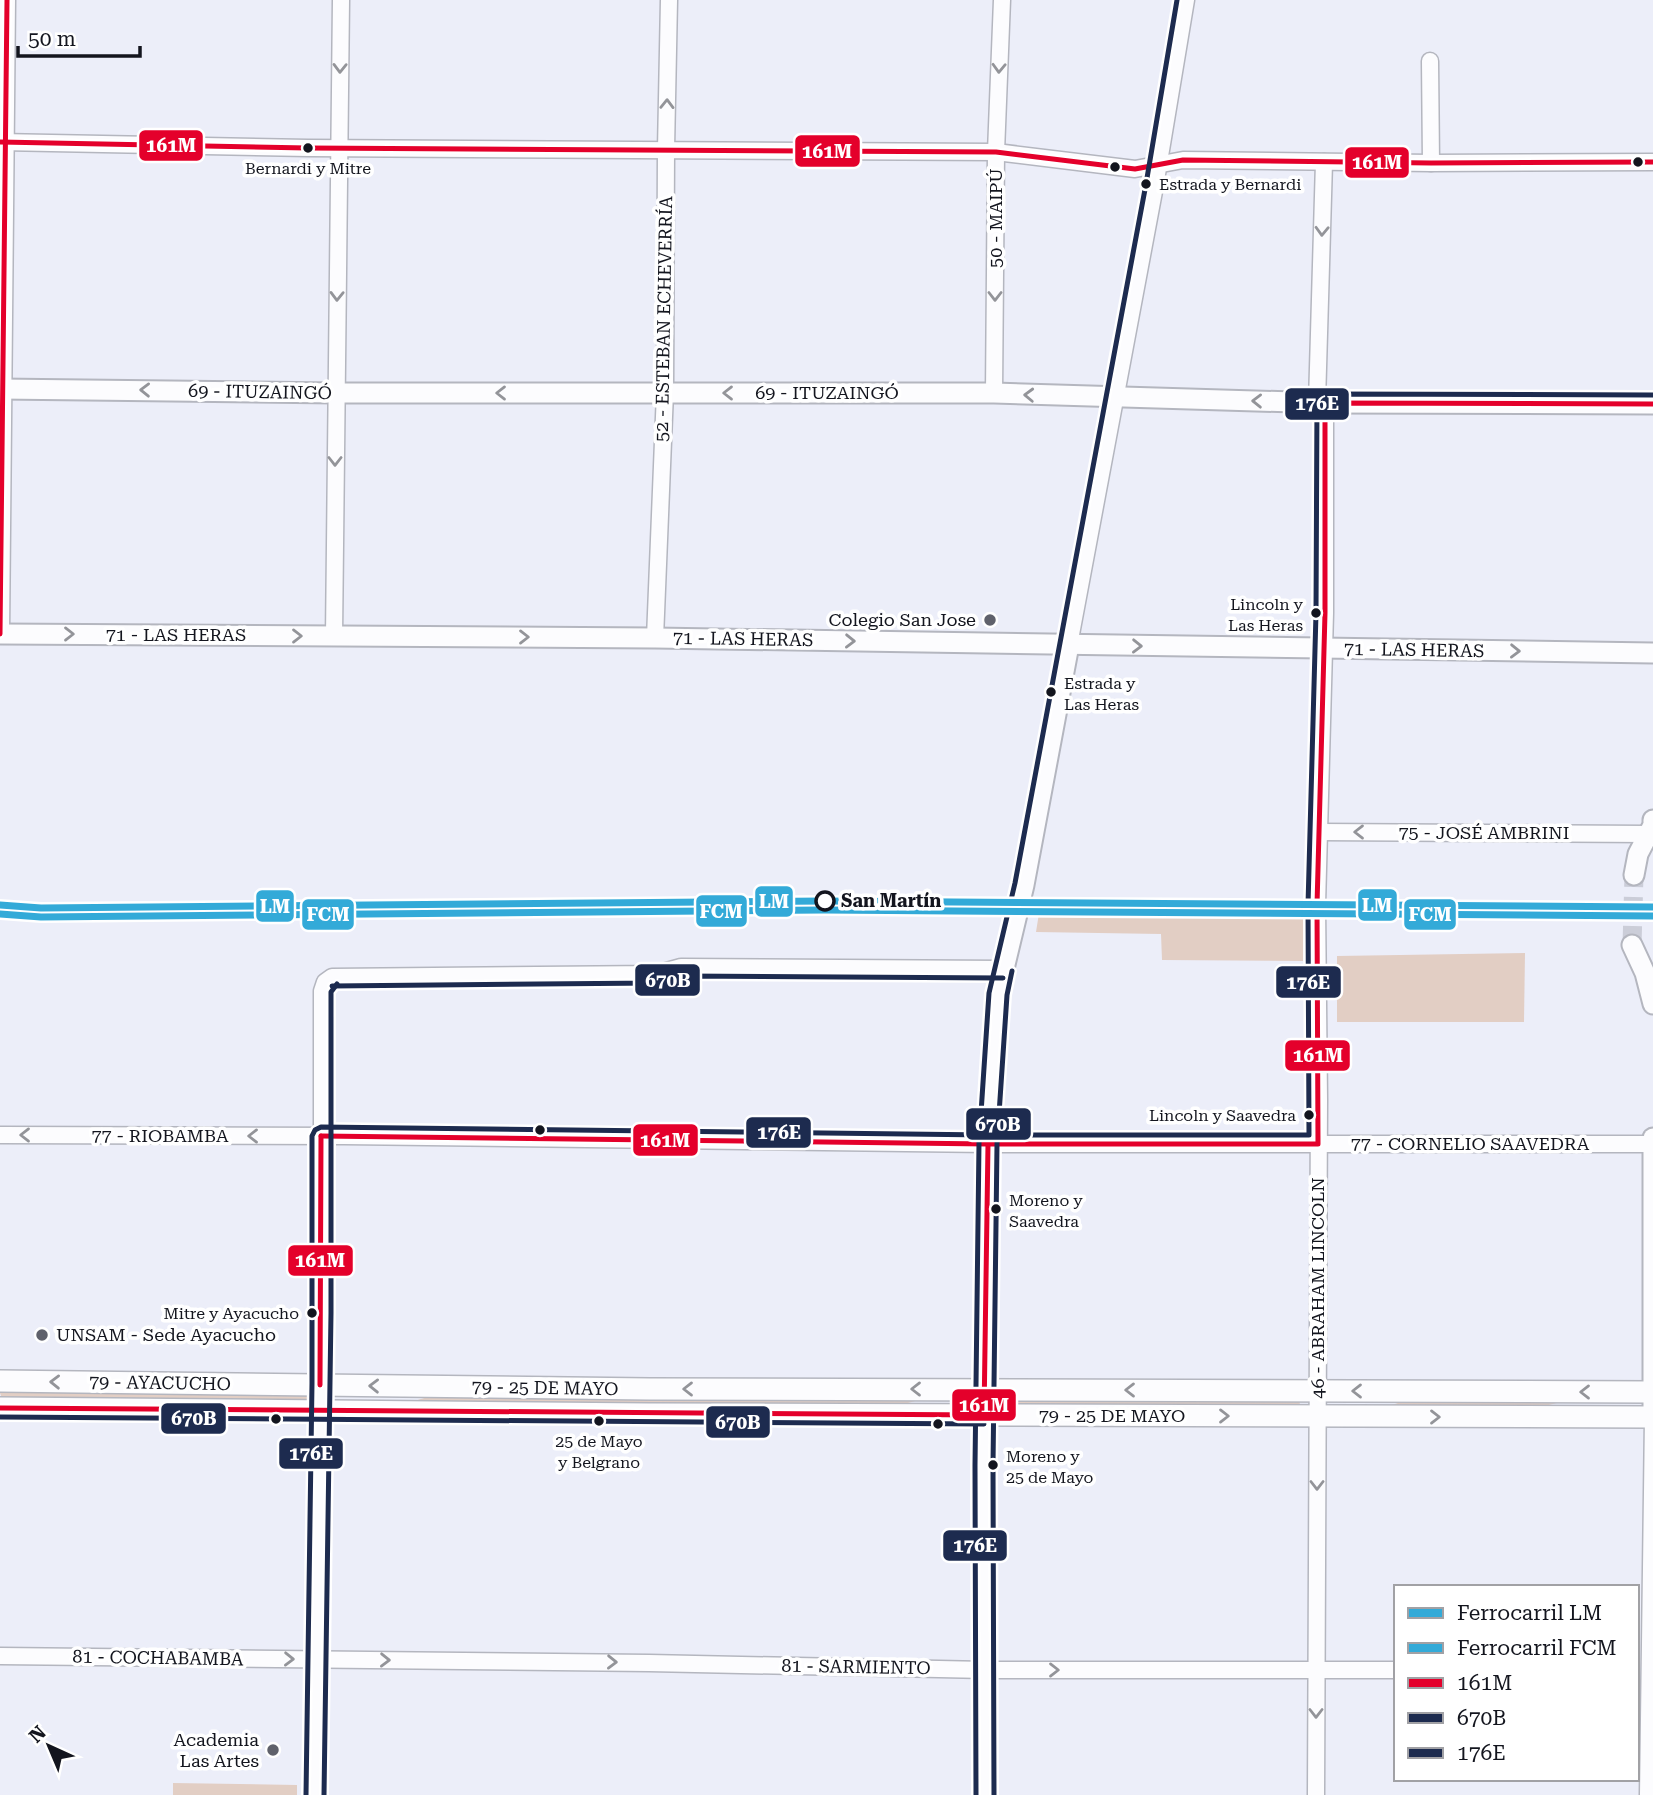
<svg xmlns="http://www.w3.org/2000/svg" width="1653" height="1795" font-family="'Roboto Serif',serif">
  <rect width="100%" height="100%" fill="#eceef9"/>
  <g fill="#e2cec4">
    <polygon points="1040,907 1304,909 1303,961 1162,960 1161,934 1036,932"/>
    <polygon points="1525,953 1524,1022 1337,1022 1337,956"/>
    <polygon points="2,1391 306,1394 308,1397 306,1402 2,1399 0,1393"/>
    <polygon points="431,1396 922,1399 901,1405 411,1402"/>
    <polygon points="996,1399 1298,1401 1300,1403 1298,1407 996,1406 994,1403"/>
    <polygon points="1407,1400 1630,1402 1630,1403 1557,1403 1532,1409 1386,1407"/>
    <polygon points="173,1783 297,1785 297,1795 173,1795"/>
  </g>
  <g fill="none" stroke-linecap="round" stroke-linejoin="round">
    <polyline stroke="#cbcdd8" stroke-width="19" stroke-dasharray="19 10" stroke-linecap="butt" points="1632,945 1634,875"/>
    <g stroke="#b4b6bf" stroke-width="19">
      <g id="minor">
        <polyline points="1430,61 1431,163"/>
        <polyline points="0,142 308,148 996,152 1135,169 1183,160 1431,163 1653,162"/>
        <polyline points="994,393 996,152 1002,0"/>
        <polyline points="1317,402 1324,162"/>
        <polyline points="1,634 7,0"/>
        <polyline points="334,636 341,0"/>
        <polyline points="655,638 665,392 666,149 669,0"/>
        <polyline points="1069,645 1155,186 1186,0"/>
        <polyline points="1319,832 1648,834"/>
        <polyline points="0,1135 344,1136 988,1144 1653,1144"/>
        <polyline points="320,1385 322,1313 322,991 325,982 332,977 656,974 681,967 1003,969"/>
        <polyline points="0,1656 649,1663 986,1670 1396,1670"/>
        <polyline points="1316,1795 1319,1100 1317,905 1325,613 1325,403"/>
        <polyline points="1648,1795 1653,1417"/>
      </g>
    </g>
    <g stroke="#b4b6bf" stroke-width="23">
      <g id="tertiary">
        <polyline points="0,389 336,393 994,393 1325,403 1653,404"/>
        <polyline points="0,634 655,638 1653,653"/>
        <polyline points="1634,875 1638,854 1653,825 1653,820"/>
        <polyline points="1632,945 1645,973 1653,1004"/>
        <polyline points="1653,1417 1653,1138"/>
        <polyline points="315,1795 320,1385"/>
        <polyline points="985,1795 984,1465 988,1144 998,994 1024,885 1069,645"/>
      </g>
    </g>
    <g stroke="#b4b6bf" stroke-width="24">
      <g id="secondary">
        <polyline points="0,1381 650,1389 1653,1392"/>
        <polyline points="0,1408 649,1414 1653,1417"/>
      </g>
    </g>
    <use href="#minor" stroke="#fcfcfe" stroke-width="16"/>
    <use href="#tertiary" stroke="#fcfcfe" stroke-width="19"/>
    <use href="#secondary" stroke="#fcfcfe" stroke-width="21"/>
    <g stroke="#fff" stroke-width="10">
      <g id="bus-1">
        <polyline points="0,142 308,148 996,152 1135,169 1183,160 1431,163 1653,162"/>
        <polyline points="0,634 7,0"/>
        <polyline points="321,1136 988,1144 1318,1144 1317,905 1325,613 1325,403 1653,404"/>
        <polyline points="320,1385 321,1136"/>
        <polyline points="0,1408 984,1415 988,1144"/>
      </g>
    </g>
    <g stroke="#fff" stroke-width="10">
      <g id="bus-2">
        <polyline points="332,986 656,983 682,976 1003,978"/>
        <polyline points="0,1417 984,1424"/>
        <polyline points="324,1795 331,1313 331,992 337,984"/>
        <polyline points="994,1795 993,1465 997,1144 1007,995 1012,971"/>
      </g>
    </g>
    <g stroke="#fff" stroke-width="10">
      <g id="bus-3">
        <polyline points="306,1795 312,1383 312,1136 315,1130 321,1127 988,1135 1309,1135 1308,905 1316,613 1317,400 1325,394 1653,395"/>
        <polyline points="976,1795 975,1465 979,1143 989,993 1015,883 1146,184 1177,0"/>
      </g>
    </g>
    <use href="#bus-1" stroke="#e4002b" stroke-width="5"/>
    <use href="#bus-2" stroke="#1d2b4f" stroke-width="5"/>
    <use href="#bus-3" stroke="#1d2b4f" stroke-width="5"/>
    <g stroke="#fff" stroke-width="12">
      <polyline id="rail-1" points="0,905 41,908 824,901 1653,907"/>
    </g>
    <g stroke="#fff" stroke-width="12">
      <polyline id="rail-2" points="0,914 41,917 824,910 1653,916"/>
    </g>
    <use href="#rail-1" stroke="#33aad8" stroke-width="7"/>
    <use href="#rail-2" stroke="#33aad8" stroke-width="7"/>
  </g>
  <defs><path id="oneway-chevron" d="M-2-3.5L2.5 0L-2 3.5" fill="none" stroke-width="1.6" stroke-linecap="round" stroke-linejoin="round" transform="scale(1.75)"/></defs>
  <g stroke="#939499">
    <use href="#oneway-chevron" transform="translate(340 68) rotate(91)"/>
    <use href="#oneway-chevron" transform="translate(999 68) rotate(92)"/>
    <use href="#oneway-chevron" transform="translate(667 104) rotate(-89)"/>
    <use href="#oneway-chevron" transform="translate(1322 231) rotate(92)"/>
    <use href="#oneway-chevron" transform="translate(337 296) rotate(91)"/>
    <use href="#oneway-chevron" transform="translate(995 296) rotate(90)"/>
    <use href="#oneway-chevron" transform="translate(145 390) rotate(-179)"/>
    <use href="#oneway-chevron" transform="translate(501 393) rotate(180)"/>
    <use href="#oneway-chevron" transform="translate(728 393) rotate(-180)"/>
    <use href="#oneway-chevron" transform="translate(1029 395) rotate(-178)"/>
    <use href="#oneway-chevron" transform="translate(1257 401) rotate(-179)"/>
    <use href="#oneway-chevron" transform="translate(335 461) rotate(90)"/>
    <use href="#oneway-chevron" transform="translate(69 634)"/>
    <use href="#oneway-chevron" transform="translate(297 636)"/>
    <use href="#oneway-chevron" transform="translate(524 637)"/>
    <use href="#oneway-chevron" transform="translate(850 641) rotate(1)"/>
    <use href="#oneway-chevron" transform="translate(1137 646) rotate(1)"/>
    <use href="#oneway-chevron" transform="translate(1515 651) rotate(1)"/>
    <use href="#oneway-chevron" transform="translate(1359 832) rotate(-180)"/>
    <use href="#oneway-chevron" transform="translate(25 1135) rotate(-180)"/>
    <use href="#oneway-chevron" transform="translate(253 1136) rotate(-180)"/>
    <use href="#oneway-chevron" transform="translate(55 1382) rotate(-179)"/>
    <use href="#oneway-chevron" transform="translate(374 1386) rotate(-179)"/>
    <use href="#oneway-chevron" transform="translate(688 1389) rotate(-180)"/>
    <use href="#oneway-chevron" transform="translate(916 1389) rotate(-180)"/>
    <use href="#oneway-chevron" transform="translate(1130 1390) rotate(-180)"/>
    <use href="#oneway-chevron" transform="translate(1357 1391) rotate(-180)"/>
    <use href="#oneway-chevron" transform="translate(1585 1392) rotate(-180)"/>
    <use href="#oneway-chevron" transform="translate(1224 1416)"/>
    <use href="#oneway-chevron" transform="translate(1435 1417)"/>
    <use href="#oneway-chevron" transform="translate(1317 1485) rotate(90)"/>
    <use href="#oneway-chevron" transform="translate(289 1659) rotate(1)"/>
    <use href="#oneway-chevron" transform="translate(385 1660) rotate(1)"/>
    <use href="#oneway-chevron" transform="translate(612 1662) rotate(1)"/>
    <use href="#oneway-chevron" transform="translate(1054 1670)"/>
    <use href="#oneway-chevron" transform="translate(1316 1713) rotate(90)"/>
  </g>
  <g fill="#13151e" stroke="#fff" stroke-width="2.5">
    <circle cx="308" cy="148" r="6"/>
    <circle cx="1638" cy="162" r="6"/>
    <circle cx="1115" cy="167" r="6"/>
    <circle cx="1146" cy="184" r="6"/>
    <circle cx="1316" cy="613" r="6"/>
    <circle cx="1051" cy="692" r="6"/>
    <circle cx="1309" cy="1115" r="6"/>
    <circle cx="540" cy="1130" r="6"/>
    <circle cx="996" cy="1209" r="6"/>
    <circle cx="312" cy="1313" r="6"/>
    <circle cx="276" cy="1419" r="6"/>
    <circle cx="599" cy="1421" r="6"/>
    <circle cx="938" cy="1424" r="6"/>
    <circle cx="993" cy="1465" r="6"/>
  </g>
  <g fill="#5f616b" stroke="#fff" stroke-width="2.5">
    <circle cx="990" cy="620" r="7"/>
    <circle cx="42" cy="1335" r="7"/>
    <circle cx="273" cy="1750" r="7"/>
  </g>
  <circle fill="#fff" stroke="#13151e" stroke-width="3.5" cx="825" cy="901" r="9"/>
  <g text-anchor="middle" stroke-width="7" stroke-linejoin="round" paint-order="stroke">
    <g font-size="16" fill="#13151e" stroke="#fff" text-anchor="start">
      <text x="308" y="174" text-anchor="middle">Bernardi y Mitre</text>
      <text x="1159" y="190">Estrada y Bernardi</text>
      <text x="1303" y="610" text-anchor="end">Lincoln y<tspan x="1303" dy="21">Las Heras</tspan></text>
      <text x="1064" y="689">Estrada y<tspan x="1064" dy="21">Las Heras</tspan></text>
      <text x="1296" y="1121" text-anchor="end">Lincoln y Saavedra</text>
      <text x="1009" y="1206">Moreno y<tspan x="1009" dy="21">Saavedra</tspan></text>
      <text x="299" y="1319" text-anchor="end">Mitre y Ayacucho</text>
      <text x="599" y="1447" text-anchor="middle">25 de Mayo<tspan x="599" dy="21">y Belgrano</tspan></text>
      <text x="1006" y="1462">Moreno y<tspan x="1006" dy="21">25 de Mayo</tspan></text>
    </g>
    <g font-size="18" fill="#13151e" stroke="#fff">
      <text transform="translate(996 218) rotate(-90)" y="6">50 - MAIPÚ</text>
      <text transform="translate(664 319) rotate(-89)" y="6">52 - ESTEBAN ECHEVERRÍA</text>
      <text transform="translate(260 392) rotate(1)" y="6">69 - ITUZAINGÓ</text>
      <text x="827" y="399">69 - ITUZAINGÓ</text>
      <text x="176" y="641">71 - LAS HERAS</text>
      <text transform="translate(743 639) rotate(1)" y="6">71 - LAS HERAS</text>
      <text transform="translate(1414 650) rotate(1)" y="6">71 - LAS HERAS</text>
      <text x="1484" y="839">75 - JOSÉ AMBRINI</text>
      <text x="160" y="1142">77 - RIOBAMBA</text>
      <text x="1470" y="1150">77 - CORNELIO SAAVEDRA</text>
      <text transform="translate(1318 1288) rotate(-90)" y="6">46 - ABRAHAM LINCOLN</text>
      <text transform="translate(160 1383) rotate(1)" y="6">79 - AYACUCHO</text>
      <text transform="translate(545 1388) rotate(1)" y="6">79 - 25 DE MAYO</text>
      <text x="1112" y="1422">79 - 25 DE MAYO</text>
      <text transform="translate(158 1658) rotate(1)" y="6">81 - COCHABAMBA</text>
      <text transform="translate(856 1667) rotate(1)" y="6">81 - SARMIENTO</text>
    </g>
    <g font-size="18" fill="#13151e" stroke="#fff" text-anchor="end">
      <text x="976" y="626">Colegio San Jose</text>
      <text x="56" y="1341" text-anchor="start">UNSAM - Sede Ayacucho</text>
      <text x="259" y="1746">Academia<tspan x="259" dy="21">Las Artes</tspan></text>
    </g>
    <g font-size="18" font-weight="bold" fill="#13151e" stroke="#fff" text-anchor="start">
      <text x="841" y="907">San Martín</text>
    </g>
  </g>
  <g stroke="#fff" stroke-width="2.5">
    <rect x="138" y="129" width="66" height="33" rx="7" fill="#e4002b"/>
    <rect x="794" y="134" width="67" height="34" rx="7" fill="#e4002b"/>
    <rect x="1344" y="146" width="66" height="33" rx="7" fill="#e4002b"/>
    <rect x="1284" y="387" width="66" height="34" rx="7" fill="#1d2b4f"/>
    <rect x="754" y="885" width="40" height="33" rx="7" fill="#33aad8"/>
    <rect x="1357" y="888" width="41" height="34" rx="7" fill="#33aad8"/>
    <rect x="255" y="889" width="40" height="34" rx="7" fill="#33aad8"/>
    <rect x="695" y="894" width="53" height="34" rx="7" fill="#33aad8"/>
    <rect x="1403" y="898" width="54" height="33" rx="7" fill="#33aad8"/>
    <rect x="301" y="898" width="54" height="33" rx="7" fill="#33aad8"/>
    <rect x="634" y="963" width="67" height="34" rx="7" fill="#1d2b4f"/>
    <rect x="1275" y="965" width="67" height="34" rx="7" fill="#1d2b4f"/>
    <rect x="1284" y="1039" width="67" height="33" rx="7" fill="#e4002b"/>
    <rect x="965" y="1107" width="67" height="34" rx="7" fill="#1d2b4f"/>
    <rect x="745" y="1116" width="67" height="33" rx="7" fill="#1d2b4f"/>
    <rect x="632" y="1123" width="67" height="34" rx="7" fill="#e4002b"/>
    <rect x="287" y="1244" width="67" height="33" rx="7" fill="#e4002b"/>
    <rect x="951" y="1388" width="66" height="34" rx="7" fill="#e4002b"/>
    <rect x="160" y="1402" width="67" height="33" rx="7" fill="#1d2b4f"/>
    <rect x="705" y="1405" width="66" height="34" rx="7" fill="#1d2b4f"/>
    <rect x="278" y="1437" width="66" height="33" rx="7" fill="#1d2b4f"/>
    <rect x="942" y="1529" width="66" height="33" rx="7" fill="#1d2b4f"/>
  </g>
  <g font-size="19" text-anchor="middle" font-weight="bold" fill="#fff">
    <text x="171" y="152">161M</text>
    <text x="827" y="158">161M</text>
    <text x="1377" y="169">161M</text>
    <text x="1317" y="410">176E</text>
    <text x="774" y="908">LM</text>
    <text x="1377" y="912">LM</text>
    <text x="275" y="913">LM</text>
    <text x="721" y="918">FCM</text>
    <text x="1430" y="921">FCM</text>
    <text x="328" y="921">FCM</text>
    <text x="668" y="987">670B</text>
    <text x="1308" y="989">176E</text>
    <text x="1318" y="1062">161M</text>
    <text x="998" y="1131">670B</text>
    <text x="779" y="1139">176E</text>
    <text x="665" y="1147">161M</text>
    <text x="320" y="1267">161M</text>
    <text x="984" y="1412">161M</text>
    <text x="194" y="1425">670B</text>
    <text x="738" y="1429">670B</text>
    <text x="311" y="1460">176E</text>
    <text x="975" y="1552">176E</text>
  </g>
  <rect x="1394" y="1585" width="245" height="196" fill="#ffffff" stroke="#a1a1a5" stroke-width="2"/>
  <rect x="1408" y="1608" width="35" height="10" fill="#33aad8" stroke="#a1a1a5" stroke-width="2"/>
  <text x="1457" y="1620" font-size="21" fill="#13151e">Ferrocarril LM</text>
  <rect x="1408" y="1643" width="35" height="10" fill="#33aad8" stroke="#a1a1a5" stroke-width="2"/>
  <text x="1457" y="1655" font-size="21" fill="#13151e">Ferrocarril FCM</text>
  <rect x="1408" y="1678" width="35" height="10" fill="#e4002b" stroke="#a1a1a5" stroke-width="2"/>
  <text x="1457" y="1690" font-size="21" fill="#13151e">161M</text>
  <rect x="1408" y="1713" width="35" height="10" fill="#1d2b4f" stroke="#a1a1a5" stroke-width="2"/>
  <text x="1457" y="1725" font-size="21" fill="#13151e">670B</text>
  <rect x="1408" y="1748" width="35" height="10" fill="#1d2b4f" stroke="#a1a1a5" stroke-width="2"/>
  <text x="1457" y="1760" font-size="21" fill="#13151e">176E</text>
  <g transform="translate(49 1746) rotate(316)" stroke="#ffffff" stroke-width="5" paint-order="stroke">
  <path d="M0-5L12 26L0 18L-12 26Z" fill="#13151e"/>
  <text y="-10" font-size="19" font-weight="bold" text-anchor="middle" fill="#13151e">N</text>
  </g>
  <path d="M18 46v10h122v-10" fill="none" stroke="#13151e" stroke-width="3.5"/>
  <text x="28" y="46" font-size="21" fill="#13151e" stroke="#ffffff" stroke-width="5" paint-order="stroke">50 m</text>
</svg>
